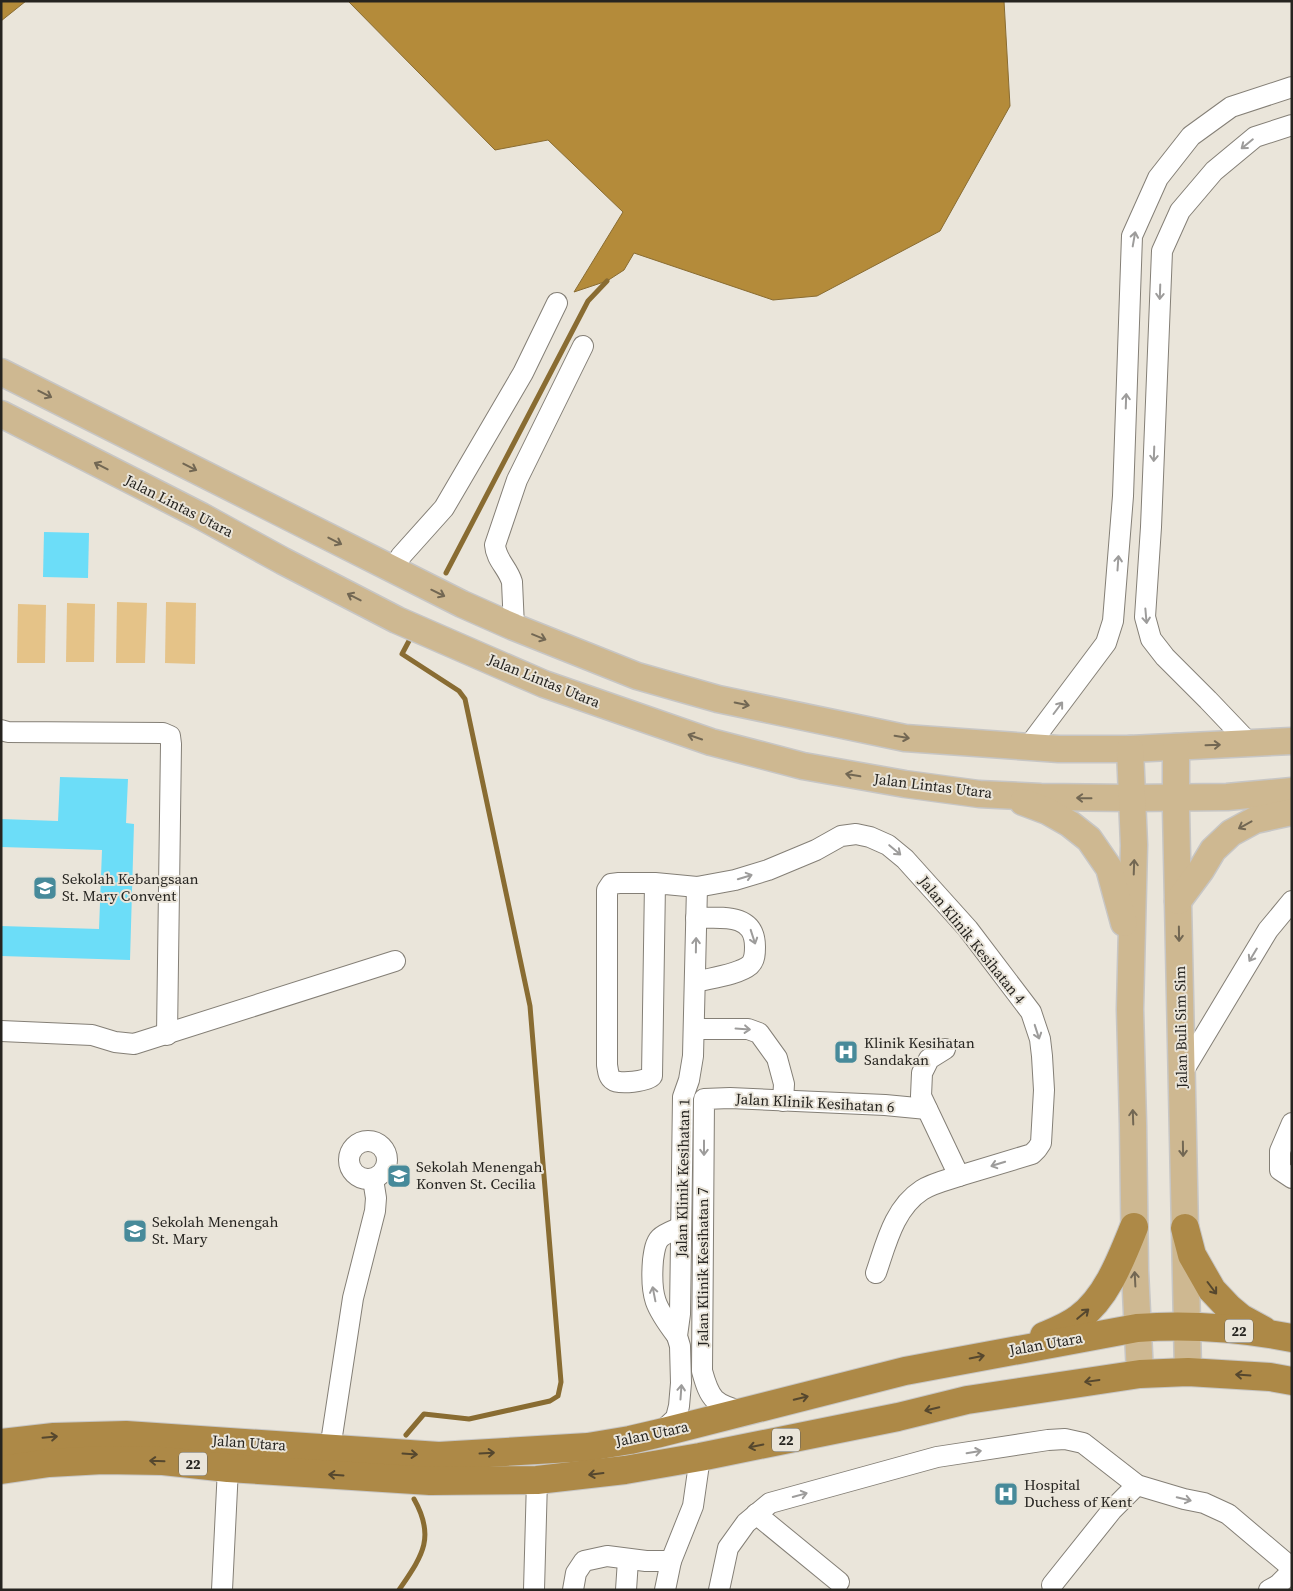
<svg xmlns="http://www.w3.org/2000/svg" width="1293" height="1591" font-family="'Source Serif 4',serif">
  <rect width="100%" height="100%" fill="#eae5da"/>
  <g fill="#e5c388">
    <polygon points="117,602 147,603 145,663 116,663"/>
    <polygon points="166,602 196,603 195,664 165,663"/>
    <polygon points="67,603 95,604 94,662 66,662"/>
    <polygon points="18,604 46,605 45,663 17,663"/>
  </g>
  <g fill="#b48b3a" stroke="#896c32">
    <polygon points="1,1 26,1 1,21"/>
    <polygon points="348,1 1004,1 1010,106 940,231 817,296 773,300 634,253 624,270 607,281 574,292 623,212 548,140 495,150"/>
  </g>
  <g fill="none" stroke-linecap="round" stroke-linejoin="round">
    <g stroke="#896c32" stroke-width="5">
      <polyline points="446,573 588,301 607,281"/>
      <polyline points="406,1435 424,1414 469,1419 550,1401 558,1396 561,1382 530,1006 465,699 459,691 402,654 410,639"/>
      <path d="M399,1590C422,1556 436,1538 414,1499"/>
    </g>
  </g>
  <g fill="#6cddf8">
    <polygon points="44,532 89,533 88,578 43,577"/>
    <polygon points="60,777 128,779 126,823 134,824 130,960 1,956 1,926 99,929 102,850 1,847 1,819 58,821"/>
  </g>
  <g fill="none" stroke-linecap="round" stroke-linejoin="round">
    <g stroke="#847f76" stroke-width="22">
      <g id="minor">
        <polyline points="393,570 401,556 444,508 523,373 557,303"/>
        <path d="M514,627L512,582C508,568 496,560 495,545L517,480L583,346"/>
        <polyline points="1,730 8,732 163,733 170,736 171,744 167,1035"/>
        <polyline points="1250,744 1208,700 1165,657 1151,639 1145,617 1151,527 1162,251 1180,211 1214,171 1255,137 1292,125"/>
        <polyline points="1028,747 1106,643 1113,621 1123,496 1132,236 1158,178 1191,136 1231,107 1292,87"/>
        <path d="M655,883L652,1076C648,1081 619,1085 613,1080C608,1077 608,1070 607,1065V890L611,884L619,883H655L697,887L735,880L768,870L816,850L841,836L856,834L870,837L888,845L905,859L968,929L1031,1012L1040,1039L1042,1056L1044,1090L1041,1143L1037,1149L1032,1154L959,1176L921,1096L922,1073L929,1059L945,1049"/>
        <path d="M695,982C710,978 738,975 750,965C755,960 755,953 755,947C755,912 720,918 696,918"/>
        <polyline points="694,1029 748,1029 759,1033 777,1058 784,1084 783,1101"/>
        <polyline points="1,1031 92,1035 115,1042 134,1044 395,961"/>
        <polyline points="1182,1073 1268,930 1292,901"/>
        <polyline points="1292,1123 1280,1151 1280,1170 1292,1178"/>
        <circle cx="368" cy="1160" r="19"/>
        <path d="M876,1273C886,1244 894,1208 922,1190C933,1183 947,1180 959,1176"/>
        <path d="M677,1336C655,1307 650,1297 653,1260C654,1253 655,1243 660,1238C665,1233 675,1230 681,1227"/>
        <path d="M743,1412C714,1404 710,1400 702,1371L704,1099L730,1098L885,1105L927,1109"/>
        <polyline points="660,1433 676,1418 679,1406 681,1383 680,1346 677,1336 680,1314 683,1097 689,1080 693,1056 697,887"/>
        <polyline points="330,1449 353,1298 375,1211 376,1198 373,1179"/>
        <polyline points="756,1514 839,1582"/>
        <polyline points="1052,1585 1112,1510 1137,1485"/>
        <polyline points="222,1590 228,1468"/>
        <polyline points="534,1590 537,1480"/>
        <polyline points="573,1590 576,1573 584,1561 607,1556 646,1561 671,1561"/>
        <polyline points="626,1590 628,1560"/>
        <polyline points="665,1590 671,1561 693,1506 700,1457"/>
        <polyline points="719,1590 728,1548 746,1523 770,1503 937,1457 1048,1440 1065,1439 1083,1443 1137,1485 1184,1499 1204,1503 1228,1514 1292,1568"/>
        <polyline points="1269,1590 1278,1585 1292,1571"/>
      </g>
    </g>
    <g stroke="#c7c6c5" stroke-width="29">
      <g id="major">
        <polyline points="1,372 462,604 514,627 637,676 718,699 905,738 1059,749 1130,749 1292,741"/>
        <polyline points="1,414 201,516 283,561 397,620 544,684 711,742 803,766 905,784 979,794 1041,797 1132,798 1227,797 1292,791"/>
        <polyline points="1176,747 1176,809 1188,1372"/>
        <polyline points="1130,749 1134,845 1130,1009 1133,1124 1135,1271 1140,1374"/>
        <polyline points="1023,802 1047,811 1070,824 1089,839 1109,868 1124,923"/>
        <polyline points="1178,901 1201,870 1213,850 1231,833 1255,820 1292,812"/>
      </g>
    </g>
    <g stroke="#c7c6c5" stroke-width="30">
      <g id="highway">
        <polyline points="1185,1228 1192,1255 1212,1290 1229,1308 1241,1318 1263,1330"/>
        <path d="M1044,1336C1056,1331 1069,1326 1079,1318C1107,1297 1121,1259 1134,1227"/>
        <path d="M1,1443L54,1437L126,1435L439,1456L588,1447L630,1440L660,1433L905,1371L1137,1328C1189,1324 1241,1328 1292,1338"/>
        <polyline points="1,1470 49,1463 103,1460 163,1461 228,1468 430,1481 537,1480 625,1470 700,1457 898,1417 967,1400 1140,1374 1188,1372 1270,1377 1292,1381"/>
      </g>
    </g>
    <use href="#minor" stroke="#fff" stroke-width="20"/>
    <use href="#major" stroke="#ceb891" stroke-width="26"/>
    <use href="#highway" stroke="#ad8947" stroke-width="28"/>
  </g>
  <defs><path id="oneway-shaft" d="M-6 0H5M1.5-3L5.5 0L1.5 3" fill="none" stroke-width="1.6" stroke-linecap="round" stroke-linejoin="round" transform="scale(1.25)"/></defs>
  <g stroke="#9d9c9b">
    <use href="#oneway-shaft" transform="translate(1247 144) rotate(141)"/>
    <use href="#oneway-shaft" transform="translate(1134 239) rotate(-80)"/>
    <use href="#oneway-shaft" transform="translate(1160 292) rotate(92)"/>
    <use href="#oneway-shaft" transform="translate(1126 401) rotate(-88)"/>
    <use href="#oneway-shaft" transform="translate(1154 454) rotate(92)"/>
    <use href="#oneway-shaft" transform="translate(1118 563) rotate(-86)"/>
    <use href="#oneway-shaft" transform="translate(1146 616) rotate(85)"/>
    <use href="#oneway-shaft" transform="translate(1058 708) rotate(-53)"/>
    <use href="#oneway-shaft" transform="translate(895 850) rotate(40)"/>
    <use href="#oneway-shaft" transform="translate(745 877) rotate(-17)"/>
    <use href="#oneway-shaft" transform="translate(753 937) rotate(72)"/>
    <use href="#oneway-shaft" transform="translate(696 945) rotate(-89)"/>
    <use href="#oneway-shaft" transform="translate(1253 955) rotate(121)"/>
    <use href="#oneway-shaft" transform="translate(743 1029) rotate(4)"/>
    <use href="#oneway-shaft" transform="translate(1037 1032) rotate(72)"/>
    <use href="#oneway-shaft" transform="translate(704 1148) rotate(90)"/>
    <use href="#oneway-shaft" transform="translate(998 1164) rotate(163)"/>
    <use href="#oneway-shaft" transform="translate(654 1294) rotate(-101)"/>
    <use href="#oneway-shaft" transform="translate(681 1392) rotate(-86)"/>
    <use href="#oneway-shaft" transform="translate(974 1452) rotate(-9)"/>
    <use href="#oneway-shaft" transform="translate(800 1495) rotate(-15)"/>
    <use href="#oneway-shaft" transform="translate(1184 1499) rotate(14)"/>
  </g>
  <g stroke="#726753">
    <use href="#oneway-shaft" transform="translate(45 394) rotate(27)"/>
    <use href="#oneway-shaft" transform="translate(101 466) rotate(-153)"/>
    <use href="#oneway-shaft" transform="translate(190 467) rotate(27)"/>
    <use href="#oneway-shaft" transform="translate(335 541) rotate(27)"/>
    <use href="#oneway-shaft" transform="translate(438 593) rotate(26)"/>
    <use href="#oneway-shaft" transform="translate(354 597) rotate(-153)"/>
    <use href="#oneway-shaft" transform="translate(539 637) rotate(22)"/>
    <use href="#oneway-shaft" transform="translate(742 704) rotate(12)"/>
    <use href="#oneway-shaft" transform="translate(695 737) rotate(-161)"/>
    <use href="#oneway-shaft" transform="translate(902 737) rotate(9)"/>
    <use href="#oneway-shaft" transform="translate(1213 745) rotate(-2)"/>
    <use href="#oneway-shaft" transform="translate(853 775) rotate(-170)"/>
    <use href="#oneway-shaft" transform="translate(1084 798) rotate(-179)"/>
    <use href="#oneway-shaft" transform="translate(1245 825) rotate(151)"/>
    <use href="#oneway-shaft" transform="translate(1134 867) rotate(-88)"/>
    <use href="#oneway-shaft" transform="translate(1179 934) rotate(89)"/>
    <use href="#oneway-shaft" transform="translate(1133 1117) rotate(-92)"/>
    <use href="#oneway-shaft" transform="translate(1183 1149) rotate(89)"/>
    <use href="#oneway-shaft" transform="translate(1135 1279) rotate(-93)"/>
  </g>
  <g stroke="#55472e">
    <use href="#oneway-shaft" transform="translate(1212 1288) rotate(53)"/>
    <use href="#oneway-shaft" transform="translate(1083 1314) rotate(-40)"/>
    <use href="#oneway-shaft" transform="translate(977 1357) rotate(-11)"/>
    <use href="#oneway-shaft" transform="translate(1243 1375) rotate(-176)"/>
    <use href="#oneway-shaft" transform="translate(1092 1381) rotate(172)"/>
    <use href="#oneway-shaft" transform="translate(801 1398) rotate(-14)"/>
    <use href="#oneway-shaft" transform="translate(932 1409) rotate(166)"/>
    <use href="#oneway-shaft" transform="translate(50 1437) rotate(-5)"/>
    <use href="#oneway-shaft" transform="translate(756 1446) rotate(168)"/>
    <use href="#oneway-shaft" transform="translate(487 1453) rotate(-3)"/>
    <use href="#oneway-shaft" transform="translate(410 1454) rotate(4)"/>
    <use href="#oneway-shaft" transform="translate(157 1461) rotate(-178)"/>
    <use href="#oneway-shaft" transform="translate(596 1474) rotate(173)"/>
    <use href="#oneway-shaft" transform="translate(336 1475) rotate(-176)"/>
  </g>
  <defs>
    <g id="school-square" transform="scale(1.25)"><rect x="-9" y="-9" width="18" height="18" rx="4" fill="#478a9a" stroke="#eae5da"/><path d="M0-5L7-2L0 1L-7-2ZM-4 1L0 2.5L4 1V4Q0 6-4 4Z" fill="#fff"/></g>
    <g id="hospital-square" transform="scale(1.25)"><rect x="-9" y="-9" width="18" height="18" rx="4" fill="#478a9a" stroke="#eae5da"/><path d="M-5-5h3v3.5h4V-5h3V5h-3V1.5h-4V5h-3Z" fill="#fff"/></g>
  </defs>
  <g fill-rule="evenodd">
    <use href="#school-square" x="45" y="888"/>
    <use href="#hospital-square" x="846" y="1052"/>
    <use href="#school-square" x="399" y="1176"/>
    <use href="#school-square" x="135" y="1231"/>
    <use href="#hospital-square" x="1006" y="1494"/>
  </g>
  <g text-anchor="middle" stroke-width="4" stroke-linejoin="round" paint-order="stroke">
    <g fill="#eae5da" stroke="#615e58" stroke-width="1">
      <rect x="1225" y="1319.5" width="28" height="23" rx="4"/>
      <rect x="772" y="1428.5" width="28" height="23" rx="4"/>
      <rect x="179" y="1452.5" width="28" height="23" rx="4"/>
    </g>
    <g font-size="14" font-weight="bold" fill="#262420">
      <text x="1239" y="1336">22</text>
      <text x="786" y="1445">22</text>
      <text x="193" y="1469">22</text>
    </g>
    <g font-size="15" fill="#262420" stroke="#eae5da">
      <text transform="translate(179 506) rotate(27)" y="5">Jalan Lintas Utara</text>
      <text transform="translate(544 681) rotate(22)" y="5">Jalan Lintas Utara</text>
      <text transform="translate(933 786) rotate(7)" y="5">Jalan Lintas Utara</text>
      <text transform="translate(972 940) rotate(51)" y="5">Jalan Klinik Kesihatan 4</text>
      <text transform="translate(1181 1027) rotate(-91)" y="5">Jalan Buli Sim Sim</text>
      <text transform="translate(815 1103) rotate(3)" y="5">Jalan Klinik Kesihatan 6</text>
      <text transform="translate(683 1178) rotate(-89)" y="5">Jalan Klinik Kesihatan 1</text>
      <text transform="translate(703 1267) rotate(-90)" y="5">Jalan Klinik Kesihatan 7</text>
      <text transform="translate(1046 1344) rotate(-10)" y="5">Jalan Utara</text>
      <text transform="translate(652 1434) rotate(-12)" y="5">Jalan Utara</text>
      <text transform="translate(249 1443) rotate(4)" y="5">Jalan Utara</text>
    </g>
    <g font-size="15" fill="#262420" stroke="#eae5da" text-anchor="start">
      <text x="62" y="884">Sekolah Kebangsaan<tspan x="62" dy="17">St. Mary Convent</tspan></text>
      <text x="864" y="1048">Klinik Kesihatan<tspan x="864" dy="17">Sandakan</tspan></text>
      <text x="416" y="1172">Sekolah Menengah<tspan x="416" dy="17">Konven St. Cecilia</tspan></text>
      <text x="152" y="1227">Sekolah Menengah<tspan x="152" dy="17">St. Mary</tspan></text>
      <text x="1024" y="1490">Hospital<tspan x="1024" dy="17">Duchess of Kent</tspan></text>
    </g>
  </g>
  <rect width="1293" height="1591" fill="none" stroke="#262420" stroke-width="5"/>
</svg>
